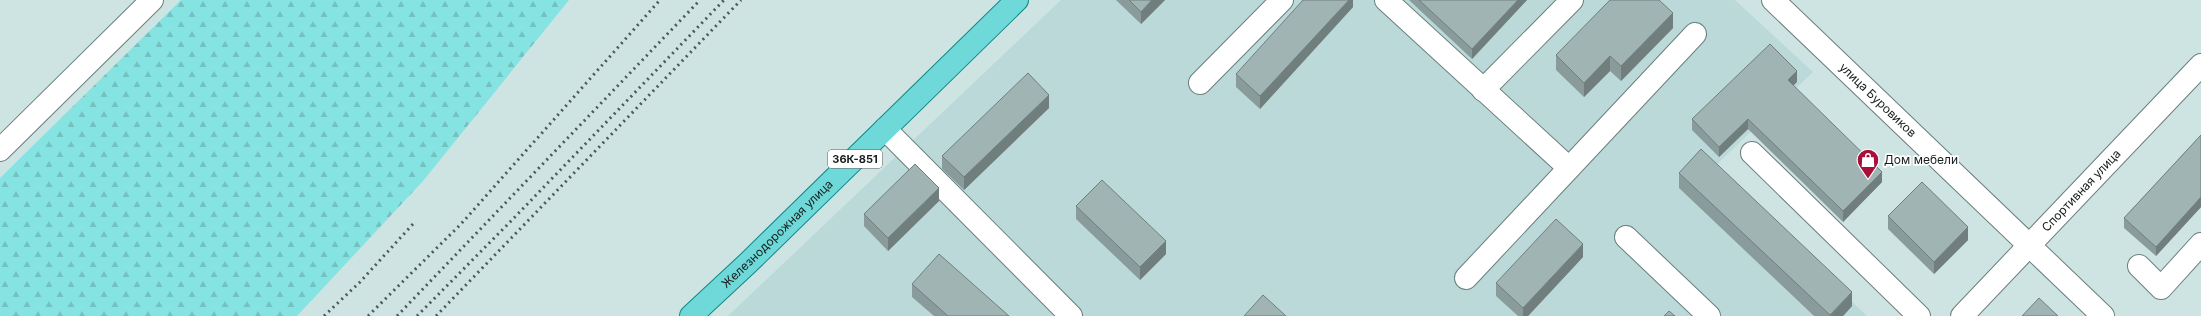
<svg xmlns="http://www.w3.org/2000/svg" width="2201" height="316" font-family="Inter,sans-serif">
  <defs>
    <pattern id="forest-firs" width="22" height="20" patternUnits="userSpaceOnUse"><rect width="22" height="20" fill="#85e3e2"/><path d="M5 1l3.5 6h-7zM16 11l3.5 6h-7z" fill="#72c2c1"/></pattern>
  </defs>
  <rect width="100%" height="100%" fill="#cee4e3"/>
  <polygon fill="#bad9d8" points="1061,0 1735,0 1813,72 1712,169 1867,316 728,316"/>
  <polygon fill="url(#forest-firs)" points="181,0 569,0 423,181 297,316 0,316 0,178"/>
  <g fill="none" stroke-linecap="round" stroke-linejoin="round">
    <g stroke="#6b7e7e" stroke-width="24">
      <g id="minor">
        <polyline points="1386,0 1569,168"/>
        <path id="s1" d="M1773,0L2103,316"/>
        <polyline points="1200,83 1282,0"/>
        <polyline points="1483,90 1572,0"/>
        <polyline points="885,129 1071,316"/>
        <polyline points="0,150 152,0"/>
        <polyline points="1752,153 1919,316"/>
        <polyline points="1626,237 1709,316"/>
        <polyline points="2139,266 2161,288 2201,244"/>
        <polyline points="1466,278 1695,34"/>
        <path id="s2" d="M1962,316L2201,65"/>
      </g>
    </g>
    <g stroke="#118787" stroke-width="24">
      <g id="major">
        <path id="s3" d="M691,316L748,263L1017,0"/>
      </g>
    </g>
    <use href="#minor" stroke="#fff" stroke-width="22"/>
    <use href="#major" stroke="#6fd9d9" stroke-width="22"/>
    <g stroke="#4d5959" stroke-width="3" stroke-dasharray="2 4" stroke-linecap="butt">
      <polyline points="324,316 360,282 413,224"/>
      <polyline points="368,316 461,224 660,0"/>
      <polyline points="397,316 700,0"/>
      <polyline points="417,316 513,219 724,0"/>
      <polyline points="436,316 741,0"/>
    </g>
  </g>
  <g fill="#8a9b9b">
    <polygon points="1116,0 1165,0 1141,24"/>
    <polygon points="1353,0 1353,7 1260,109 1236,87 1236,74"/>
    <polygon points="1409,0 1527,0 1472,59"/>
    <polygon points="1673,28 1621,81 1610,71 1584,97 1556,70 1556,55"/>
    <polygon points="1797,82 1793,85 1882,182 1843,222 1748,129 1719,157 1692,130 1692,119"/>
    <polygon points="1049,108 964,190 942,169 942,156"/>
    <polygon points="2201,135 2201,207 2156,256 2124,228 2124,218"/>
    <polygon points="1679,173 1852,306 1843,316 1814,316 1679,188"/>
    <polygon points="939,201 888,251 864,226 864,214"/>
    <polygon points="1076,206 1166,254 1140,280 1076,219"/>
    <polygon points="1888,216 1968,240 1934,274 1888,229"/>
    <polygon points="1583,257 1528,316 1518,316 1496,296 1496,283"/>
    <polygon points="912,284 1009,316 934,316 912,297"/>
  </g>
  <g fill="#707e7e">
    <polygon points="1152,0 1165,0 1141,24 1141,12"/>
    <polygon points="1349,0 1353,0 1353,7 1260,109 1260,96"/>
    <polygon points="1518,0 1527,0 1472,59 1472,49"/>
    <polygon points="1673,13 1673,28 1621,81 1621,66"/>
    <polygon points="1610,56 1610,71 1584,97 1584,83"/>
    <polygon points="1797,71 1797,82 1788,91 1788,80"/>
    <polygon points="1049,95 1049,108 964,190 964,177"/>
    <polygon points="1748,119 1748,129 1719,157 1719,147"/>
    <polygon points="1882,172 1882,182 1843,222 1843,211"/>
    <polygon points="939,188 939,201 888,251 888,238"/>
    <polygon points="2201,197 2201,207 2156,256 2156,247"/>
    <polygon points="1968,227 1968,240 1934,274 1934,262"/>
    <polygon points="1166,241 1166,254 1140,280 1140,267"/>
    <polygon points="1583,244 1583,257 1528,316 1523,316 1523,308"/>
    <polygon points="1852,292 1852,306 1843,316 1830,316"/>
  </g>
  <g fill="#a0b4b4" stroke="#707e7e">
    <polygon points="1129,0 1152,0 1141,12"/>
    <polygon points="1303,0 1349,0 1260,96 1236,74"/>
    <polygon points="1419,0 1518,0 1472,49"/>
    <polygon points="1610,0 1659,0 1673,13 1621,66 1610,56 1584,83 1556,55"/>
    <polygon points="1770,44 1797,71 1788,80 1882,172 1843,211 1748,119 1719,147 1692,119"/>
    <polygon points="1028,73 1049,95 964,177 942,156"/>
    <polygon points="2201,135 2201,197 2156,247 2124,218"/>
    <polygon points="1701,149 1852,292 1830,315 1679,173"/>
    <polygon points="915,164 939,188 888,238 864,214"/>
    <polygon points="1102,180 1166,241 1140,267 1076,206"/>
    <polygon points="1922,182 1968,227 1934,262 1888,216"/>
    <polygon points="1556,219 1583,244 1523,308 1496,283"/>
    <polygon points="939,254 1009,316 948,316 912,284"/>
    <polygon points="1263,295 1286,316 1244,316"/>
    <polygon points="2039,298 2058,316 2022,316"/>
    <polygon points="1669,311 1675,316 1664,316"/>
  </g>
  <defs>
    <g id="shop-pin" transform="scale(1.15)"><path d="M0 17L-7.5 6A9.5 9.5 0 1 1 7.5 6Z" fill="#a80f39" stroke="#fff"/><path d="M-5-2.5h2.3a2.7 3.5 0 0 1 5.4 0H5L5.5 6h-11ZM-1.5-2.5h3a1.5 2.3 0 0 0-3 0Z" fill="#fff"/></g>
  </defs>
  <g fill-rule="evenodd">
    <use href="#shop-pin" x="1868" y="160"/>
  </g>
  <g text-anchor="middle" stroke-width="3.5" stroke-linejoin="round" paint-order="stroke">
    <rect fill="#fff" stroke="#5c6161" stroke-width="1" x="828" y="150" width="54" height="18" rx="3"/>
    <g font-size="11" font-weight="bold" fill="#161d1d">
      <text x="855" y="163">36К-851</text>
    </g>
    <g font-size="12" fill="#161d1d" stroke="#fff">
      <text dy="4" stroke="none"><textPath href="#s1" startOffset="145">улица Буровиков</textPath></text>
      <text dy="4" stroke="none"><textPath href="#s2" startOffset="173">Спортивная улица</textPath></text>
      <text dy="4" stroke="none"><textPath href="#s3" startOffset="119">Железнодорожная улица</textPath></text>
    </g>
    <g font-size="12" fill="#161d1d" stroke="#fff" text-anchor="start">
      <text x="1884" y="164">Дом мебели</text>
    </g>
  </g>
</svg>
